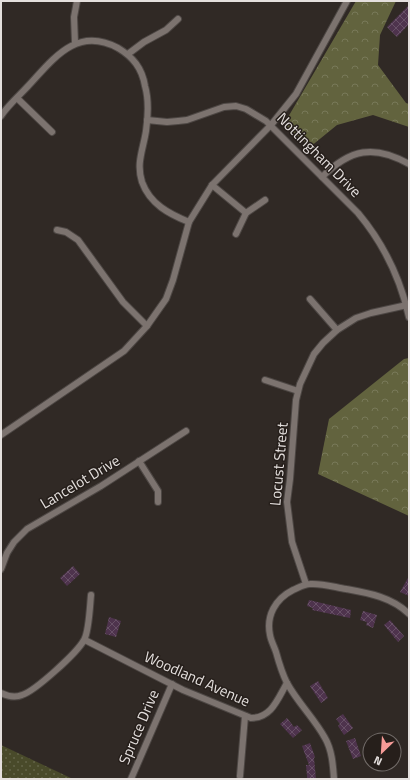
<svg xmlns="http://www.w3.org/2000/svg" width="410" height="780" font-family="'Titillium Web',sans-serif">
  <defs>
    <pattern id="forest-crowns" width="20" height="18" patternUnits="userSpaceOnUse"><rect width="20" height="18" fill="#62633e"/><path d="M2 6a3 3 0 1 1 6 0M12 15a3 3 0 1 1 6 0" fill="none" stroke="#787959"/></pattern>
    <pattern id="park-dots" width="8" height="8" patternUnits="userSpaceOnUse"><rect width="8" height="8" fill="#494a2a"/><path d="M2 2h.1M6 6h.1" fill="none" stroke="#636448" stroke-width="1.8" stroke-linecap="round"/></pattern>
    <pattern id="building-cross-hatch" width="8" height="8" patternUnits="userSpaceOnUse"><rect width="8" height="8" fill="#4e334d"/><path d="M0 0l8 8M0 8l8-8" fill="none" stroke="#675066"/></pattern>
  </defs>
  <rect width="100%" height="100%" fill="#302925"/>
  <g fill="url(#forest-crowns)">
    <polygon points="356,1 396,1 380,35 378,65 406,103 409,104 409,127 373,115 337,125 310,147 284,124"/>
    <polygon points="409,358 409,516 318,474 329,419 404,359"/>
  </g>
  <polygon fill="url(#park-dots)" points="1,745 73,779 1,779"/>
  <g fill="url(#building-cross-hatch)">
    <polygon points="409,5 409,24 397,37 387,27"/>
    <polygon points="73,566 80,574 67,586 60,578"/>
    <polygon points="409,576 409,596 400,592"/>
    <polygon points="309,600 351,610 350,618 312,610 313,608 307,606"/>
    <polygon points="363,611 377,615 373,628 366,625 367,622 360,620"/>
    <polygon points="109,617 121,621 116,637 105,634"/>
    <polygon points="390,620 404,636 398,642 384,625"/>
    <polygon points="318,681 328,698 321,703 310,686"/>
    <polygon points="343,714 353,728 344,735 338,726 340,724 336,719"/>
    <polygon points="287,718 294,727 297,725 302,730 293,738 280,724"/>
    <polygon points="355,738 361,756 353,759 346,741"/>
    <polygon points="310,743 315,757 314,758 316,779 307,779 307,776 306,765 309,765 302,746"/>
  </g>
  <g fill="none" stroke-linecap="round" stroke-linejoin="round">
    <g stroke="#4d4744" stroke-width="8">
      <g id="minor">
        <polyline points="75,43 74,17 77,1"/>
        <polyline points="128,54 144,42 166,30 178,19"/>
        <polyline points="17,98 52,132"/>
        <path d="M1,116C8,105 20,95 29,85C54,58 77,26 118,48C133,57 142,68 145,86C149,100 148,117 146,131C143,150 136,163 142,182C150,204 169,214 189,222"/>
        <path d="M147,120L167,122L178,121L187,120L224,107L236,106L246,109L266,121L358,213C384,244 400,277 409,317"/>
        <path d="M322,177C350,149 374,144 409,164"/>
        <polyline points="212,185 246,213"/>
        <polyline points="57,230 66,232 78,240 123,302 147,326"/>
        <polyline points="236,234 246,213 265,200"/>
        <polyline points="310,299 337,330"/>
        <polyline points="265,380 298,391"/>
        <polyline points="1,435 124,351 147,326 166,299 173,280 189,222 212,185 271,125 296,94 347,1"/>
        <polyline points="139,461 158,491 158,502"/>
        <polyline points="1,569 7,553 14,542 27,529 101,486 186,431"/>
        <polyline points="306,584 292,542 287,502 290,479 296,400 300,384 314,354 323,343 337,330 356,318 371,313 407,305"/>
        <path d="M85,640L183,690L251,718C272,718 278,698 287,683"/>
        <path d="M1,693C7,696 15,698 22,695C35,691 77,653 84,640C89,632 90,605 91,595"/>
        <polyline points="240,776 245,716"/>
        <polyline points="131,779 172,684"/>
        <path d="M334,779C333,765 332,750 325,738C314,718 298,703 287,683C282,673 279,663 276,652C274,646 271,641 270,635C266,616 275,599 293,590C298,588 304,584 310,584C321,583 334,587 346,589C368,593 392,597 409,614"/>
      </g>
    </g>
    <use href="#minor" stroke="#7c736f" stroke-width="6"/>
  </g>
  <g text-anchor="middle" stroke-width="3" stroke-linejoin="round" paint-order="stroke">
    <g font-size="15" fill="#e4dfdd" stroke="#261f1b">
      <text transform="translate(319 155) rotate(45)" y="5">Nottingham Drive</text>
      <text transform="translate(279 464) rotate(-85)" y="5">Locust Street</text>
      <text transform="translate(80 482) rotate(-31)" y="5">Lancelot Drive</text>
      <text transform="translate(197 679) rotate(24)" y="5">Woodland Avenue</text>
      <text transform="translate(139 727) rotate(-67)" y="5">Spruce Drive</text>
    </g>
  </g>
  <rect width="410" height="780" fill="none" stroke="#e4dfdd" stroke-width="4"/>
  <g transform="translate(382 752) rotate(205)"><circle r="19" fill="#261f1b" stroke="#726c69"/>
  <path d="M0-3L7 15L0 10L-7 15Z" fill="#f59b97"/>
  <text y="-6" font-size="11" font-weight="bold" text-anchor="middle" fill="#e4dfdd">N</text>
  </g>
</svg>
